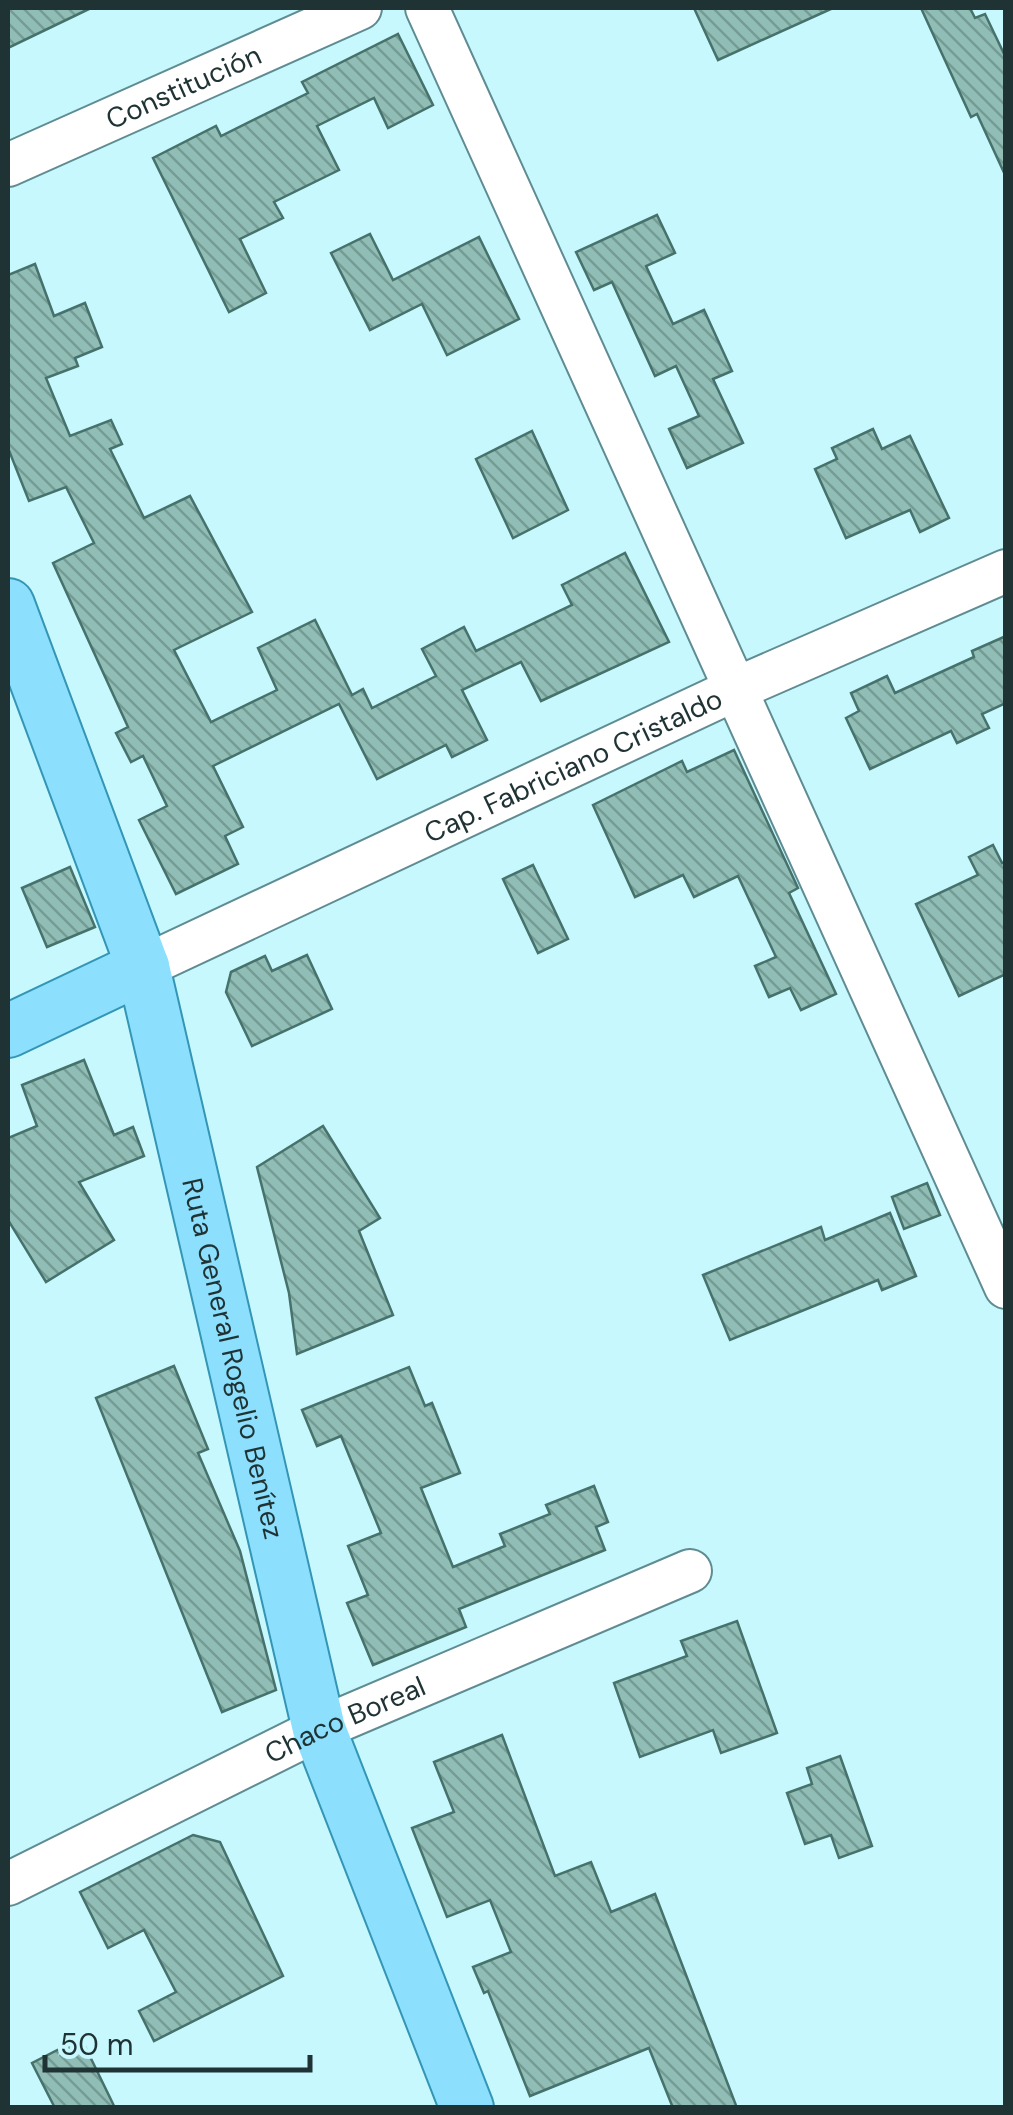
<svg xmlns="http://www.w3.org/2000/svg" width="1013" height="2115" font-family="'DM Sans',sans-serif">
  <defs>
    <pattern id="building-back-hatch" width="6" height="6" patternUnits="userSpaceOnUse" patternTransform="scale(2.5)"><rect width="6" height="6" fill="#90beb6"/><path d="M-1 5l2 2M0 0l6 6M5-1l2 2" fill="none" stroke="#759b95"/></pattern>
  </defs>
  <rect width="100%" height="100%" fill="#c7f8fe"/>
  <g fill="url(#building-back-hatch)" stroke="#47726b" stroke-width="2.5">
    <polygon points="8,8 91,8 8,48"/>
    <polygon points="694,8 833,8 718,60"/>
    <polygon points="921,8 970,8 975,18 985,14 1006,58 1006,177 977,114 971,117"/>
    <polygon points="398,34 433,105 388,128 374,98 317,126 339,170 274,202 283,218 240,239 266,293 229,312 153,158 216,126 221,136 308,93 302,82"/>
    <polygon points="657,215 675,253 646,266 673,324 704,310 732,371 713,379 743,443 687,468 669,429 699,416 676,366 655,376 612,282 594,290 576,252"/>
    <polygon points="370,234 393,280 479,237 519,319 447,355 422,304 370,330 331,253"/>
    <polygon points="35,264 54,316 85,303 102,347 75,358 78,366 46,378 70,436 111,420 122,444 110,449 144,518 190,496 252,612 174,650 211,722 277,690 258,648 315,620 352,695 363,689 372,708 436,676 422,649 464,627 476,651 572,605 562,585 625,553 669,642 541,701 521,662 462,690 487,740 452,757 446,745 377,779 339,704 213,766 243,827 225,836 238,864 176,894 139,820 167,806 143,756 131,762 116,733 128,727 53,563 94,543 66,487 29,501 8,448 8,275"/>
    <polygon points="873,429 882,449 910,436 949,518 920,532 910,510 846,538 815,469 837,459 832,448"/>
    <polygon points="532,431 568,510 513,538 476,459"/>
    <polygon points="1006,636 1006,703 982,714 989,728 957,743 951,731 870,769 846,718 859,711 851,693 887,676 895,693 974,657 972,651"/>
    <polygon points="734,750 798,888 789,893 836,994 801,1010 790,988 769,997 755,966 776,957 738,876 694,897 683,875 635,897 593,805 682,761 687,772"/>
    <polygon points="993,845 1002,863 1006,862 1006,974 959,996 916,904 978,875 969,857"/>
    <polygon points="533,865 568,939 538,953 503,879"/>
    <polygon points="70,867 95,927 47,947 22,888"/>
    <polygon points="307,955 332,1009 252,1046 226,992 231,972 265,956 272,971"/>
    <polygon points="84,1060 114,1135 133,1127 144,1156 79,1182 114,1240 46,1282 8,1220 8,1138 37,1126 22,1085"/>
    <polygon points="323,1126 380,1218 359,1231 393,1315 297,1354 289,1293 257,1167"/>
    <polygon points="927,1183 940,1215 904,1229 892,1197"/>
    <polygon points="890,1213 916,1276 882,1290 878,1280 730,1340 703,1275 821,1227 825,1240"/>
    <polygon points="174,1366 208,1449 198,1453 240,1551 276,1690 222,1712 96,1398"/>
    <polygon points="409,1367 425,1406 432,1403 460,1473 421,1488 453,1567 505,1546 500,1534 550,1514 546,1505 594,1486 608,1522 596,1527 605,1550 459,1609 466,1627 373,1665 347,1603 368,1595 348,1546 381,1533 341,1436 317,1446 302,1410"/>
    <polygon points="737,1621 777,1733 721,1753 713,1730 640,1757 614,1683 687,1656 681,1641"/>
    <polygon points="502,1735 555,1876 591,1862 611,1912 655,1894 737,2108 673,2108 649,2048 530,2096 488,1991 484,1993 473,1967 511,1952 490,1900 447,1917 412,1828 454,1812 434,1762"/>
    <polygon points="840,1756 872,1846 839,1858 831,1835 805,1844 787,1793 812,1784 807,1768"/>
    <polygon points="193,1835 220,1842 283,1976 154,2041 139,2011 176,1992 144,1930 108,1948 80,1892"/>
    <polygon points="81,2038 115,2108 55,2108 32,2063"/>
  </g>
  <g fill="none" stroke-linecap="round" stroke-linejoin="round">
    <g stroke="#5f8c92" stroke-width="46">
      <g id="minor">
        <polyline points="427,8 1006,1287"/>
        <path id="s1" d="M8,165L360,8"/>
        <path id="s2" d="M143,967L738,688L1006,571"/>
        <path id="s3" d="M8,1884L319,1729L690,1571"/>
      </g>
    </g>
    <g stroke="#3495b5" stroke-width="56">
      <g id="major">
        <path id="s4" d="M8,605L143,967L319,1729L467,2108"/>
        <polyline points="8,1031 143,967"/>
      </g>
    </g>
    <use href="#minor" stroke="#fff" stroke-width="42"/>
    <use href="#major" stroke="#8cdffd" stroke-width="52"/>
  </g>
  <g text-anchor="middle" stroke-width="8" stroke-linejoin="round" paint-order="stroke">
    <g font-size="28" fill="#1f3234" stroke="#c7f8fe">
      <text dy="10" stroke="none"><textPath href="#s1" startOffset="192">Constitución</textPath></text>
      <text dy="10" stroke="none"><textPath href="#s2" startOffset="475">Cap. Fabriciano Cristaldo</textPath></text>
      <text dy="10" stroke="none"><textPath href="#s4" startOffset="788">Ruta General Rogelio Benítez</textPath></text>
      <text dy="10" stroke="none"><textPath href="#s3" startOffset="375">Chaco Boreal</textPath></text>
    </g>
  </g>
  <rect width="1013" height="2115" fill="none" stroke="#1f3234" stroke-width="20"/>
  <path d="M45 2055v15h265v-15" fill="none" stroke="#1f3234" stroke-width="5"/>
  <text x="60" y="2055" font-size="30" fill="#1f3234" stroke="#c7f8fe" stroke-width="8" paint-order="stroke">50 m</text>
</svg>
